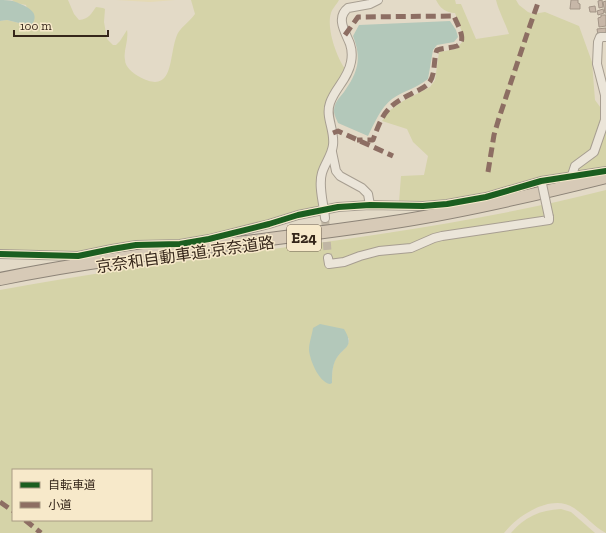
<svg xmlns="http://www.w3.org/2000/svg" width="606" height="533" font-family="'Zilla Slab','Noto Sans JP',serif">
  <rect width="100%" height="100%" fill="#e3dac7"/>
  <polygon fill="#e5dab5" points="116,0 175,0 150,2"/>
  <g fill="#d5d3a8" fill-rule="evenodd">
    <path d="M12,0H68L74,14L79,20C89,19 91,14 96,7L103,8L105,9L104,22L107,39L113,45H116L120,41L127,30C129,40 123,51 125,60C125,67 133,73 138,76C175,97 168,57 177,35C179,29 190,21 195,14L191,0H339C337,4 332,9 331,13C326,28 337,59 346,70L332,93L331,144L327,156L321,205L319,209L208,236L179,241L78,253L0,251V21L7,20L31,26L26,5L16,3Z"/>
    <path d="M436,0H455L456,4H461L476,39L509,34C505,22 499,12 496,0H516L519,5L528,12L533,14L545,12L579,26L592,62L595,100L606,115V168C577,174 548,180 520,187C479,195 440,203 399,202L401,176L424,175L428,156L413,142L407,129L382,121L389,111L403,101L430,87L435,80L439,52L456,49L463,41V35L455,13C446,13 440,8 436,0Z"/>
    <path d="M606,190V533C594,527 586,516 574,508C552,493 518,515 504,533H0V290C201,252 407,241 606,190ZM349,338C350,347 339,352 335,360C332,367 332,375 332,383L311,358ZM13,470H151V520H13Z"/>
    <path d="M561,509L571,512L595,533H511C524,517 540,510 561,509Z"/>
  </g>
  <g fill="#b3c8ba">
    <path d="M0,0C4,0 9,0 13,1C23,5 43,11 31,26L7,20L0,21Z"/>
    <path d="M450,21L456,30L458,37L454,42L437,45L433,50L428,79C417,88 403,91 392,99C381,107 374,124 368,136L338,123C337,120 334,115 334,111C334,103 339,98 344,92C358,72 362,59 353,36L359,25Z"/>
    <path d="M320,324L344,329C356,349 342,346 335,361C332,368 332,376 332,383L330,384C319,382 310,361 309,350C309,343 312,335 313,328Z"/>
  </g>
  <g fill="#c7b7a8" stroke="#a39587">
    <polygon points="571,0 578,0 578,3 580,4 580,9 570,9"/>
    <polygon points="602,0 603,7 599,8 598,1"/>
    <polygon points="606,1 606,13 605,13 603,2"/>
    <polygon points="595,6 596,12 590,12 589,7"/>
    <polygon points="603,9 604,13 598,15 597,11"/>
    <polygon points="601,15 606,15 606,26 599,27 598,18 601,17"/>
    <polygon points="606,28 606,34 598,35 597,29"/>
  </g>
  <g fill="none" stroke-linecap="round" stroke-linejoin="round">
    <polyline stroke="#c0b6a4" stroke-width="8" stroke-dasharray="8 4" stroke-linecap="butt" points="325,218 328,258"/>
    <g stroke="#a79e91" stroke-width="10">
      <g id="minor">
        <polyline points="332,152 336,171 340,176 362,188 368,194 370,205"/>
        <polyline points="572,175 575,166 594,152 605,120 605,95 597,64 598,42 600,37 606,37"/>
        <path d="M325,218C324,205 318,186 322,173C325,163 332,155 333,145C335,130 325,117 330,103C335,88 348,79 351,62C352,57 352,50 350,44C346,33 335,18 348,8L370,4L378,0"/>
        <polyline points="0,254 78,256 112,249 136,245 180,244 209,239 269,224 298,215 338,207 370,205 423,206 447,204 486,197 541,181 606,171"/>
        <polyline points="328,258 329,264 344,262 360,256 379,251 411,248 434,238 442,236 549,220 549,217"/>
      </g>
    </g>
    <g stroke="#8d8478" stroke-width="14">
      <path id="highway" d="M0,279C132,252 267,242 401,221C470,210 538,194 606,177"/>
    </g>
    <use href="#minor" stroke="#ebe5d9" stroke-width="8"/>
    <use href="#highway" stroke="#d7cab7" stroke-width="12"/>
    <g stroke="#a79e91" stroke-width="10" stroke-linecap="butt">
      <polyline id="minor-bridge" points="542,184 549,217"/>
    </g>
    <use href="#minor-bridge" stroke="#ebe5d9" stroke-width="8"/>
    <g stroke="#8d6e63" stroke-width="5" stroke-dasharray="10 5" stroke-linecap="butt">
      <path d="M345,35L358,17L454,16C457,24 468,41 457,46C451,48 443,48 437,50C433,60 436,74 429,83C425,88 416,91 411,94C386,106 382,115 373,140H357"/>
      <polyline points="333,133 338,131 393,156"/>
      <polyline points="488,172 494,135 499,118 527,34 539,0"/>
      <polyline points="0,502 13,511"/>
      <polyline points="25,520 41,533"/>
    </g>
    <g stroke="#f7e9ca" stroke-width="8">
      <polyline id="cycleway" points="0,254 78,256 112,249 136,245 180,244 209,239 269,224 298,215 338,207 370,205 423,206 447,204 486,197 541,181 606,171"/>
    </g>
    <use href="#cycleway" stroke="#1b5e20" stroke-width="6"/>
  </g>
  <g text-anchor="middle" stroke-width="3" stroke-linejoin="round" paint-order="stroke">
    <rect fill="#f7e9ca" stroke="#6f604f" stroke-width="1" x="287" y="225" width="34" height="26" rx="3"/>
    <g font-size="15" font-weight="bold" fill="#35261a">
      <text x="304" y="243">E24</text>
    </g>
    <g font-size="16" fill="#35261a" stroke="#f7e9ca">
      <text transform="translate(185 254) rotate(-8)" y="6">京奈和自動車道;京奈道路</text>
    </g>
  </g>
  <rect x="12" y="469" width="140" height="52" fill="#f7e9ca" stroke="#a99b84"/>
  <rect x="20" y="482" width="20" height="6" fill="#1b5e20" stroke="#a99b84"/>
  <text x="48" y="489" font-size="12" fill="#35261a">自転車道</text>
  <rect x="20" y="502" width="20" height="6" fill="#8d6e63" stroke="#a99b84"/>
  <text x="48" y="509" font-size="12" fill="#35261a">小道</text>
  <path d="M14 30v6h94v-6" fill="none" stroke="#35261a" stroke-width="2"/>
  <text x="20" y="30" font-size="12" fill="#35261a" stroke="#f7e9ca" stroke-width="3" paint-order="stroke">100 m</text>
</svg>
